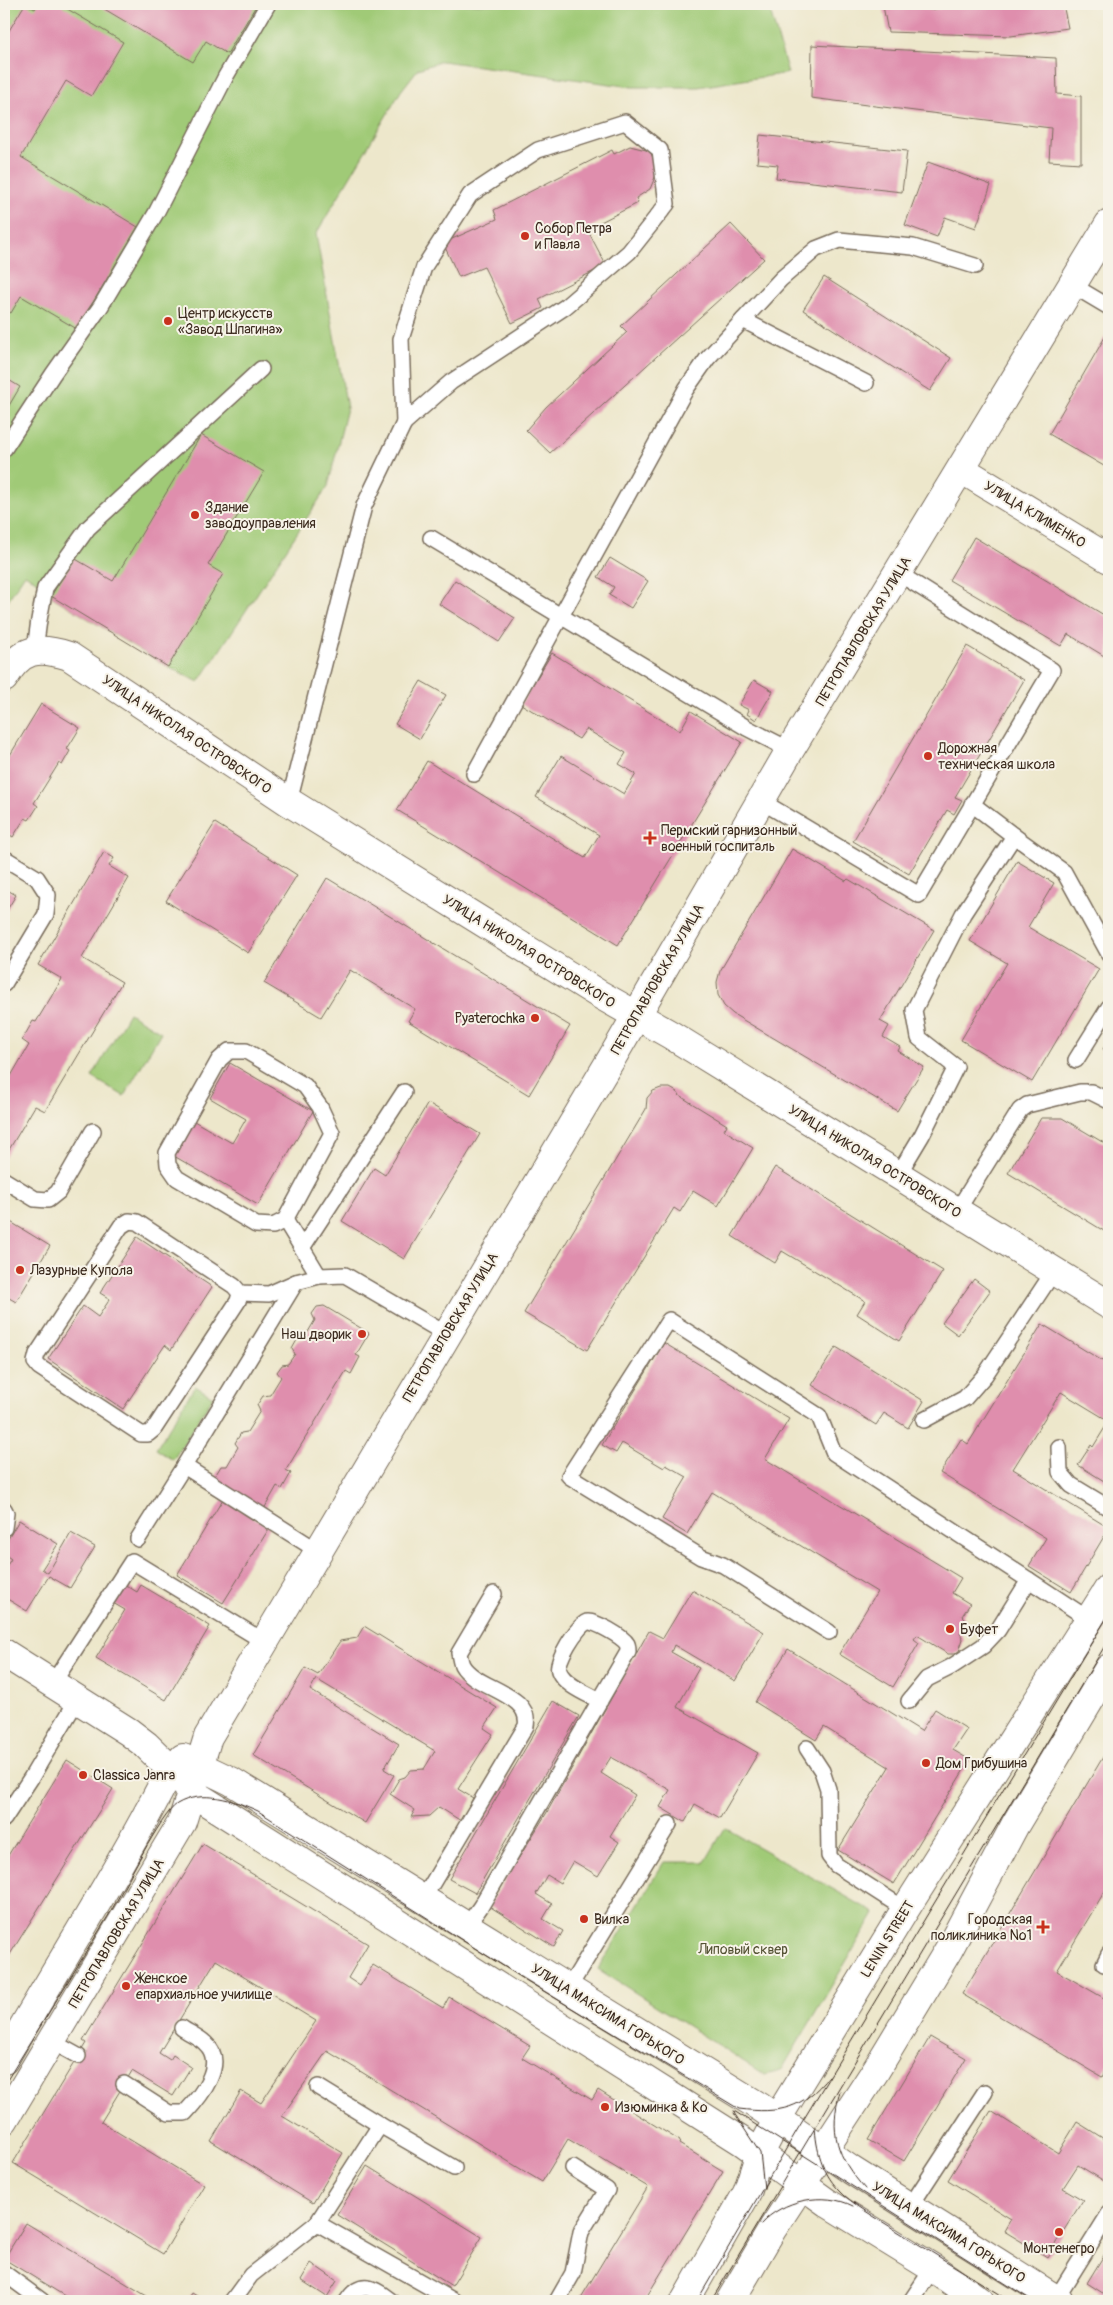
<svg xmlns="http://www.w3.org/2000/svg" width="1113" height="2305" font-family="Pangolin,sans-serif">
  <rect width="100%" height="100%" fill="#f7f3e8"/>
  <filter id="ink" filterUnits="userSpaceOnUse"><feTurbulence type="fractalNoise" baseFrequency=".02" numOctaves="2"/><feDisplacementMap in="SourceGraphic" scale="10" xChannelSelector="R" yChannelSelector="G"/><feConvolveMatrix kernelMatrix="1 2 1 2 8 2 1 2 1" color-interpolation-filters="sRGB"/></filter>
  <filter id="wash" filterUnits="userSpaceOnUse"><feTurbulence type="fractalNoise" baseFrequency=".0096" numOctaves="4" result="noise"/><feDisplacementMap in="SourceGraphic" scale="20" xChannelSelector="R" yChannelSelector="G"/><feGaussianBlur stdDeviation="1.12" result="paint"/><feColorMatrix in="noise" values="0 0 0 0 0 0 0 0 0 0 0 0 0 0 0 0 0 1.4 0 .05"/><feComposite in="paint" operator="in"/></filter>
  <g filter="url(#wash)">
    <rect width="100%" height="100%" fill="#ede7cb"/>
    <g fill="#a0ca77" stroke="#6e7a4a">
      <polygon points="4,4 768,4 788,73 698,87 632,87 442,61 418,69 401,91 316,234 347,408 328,486 199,682 168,667 51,596 53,592 25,574 4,606"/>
      <polygon points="129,1013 161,1032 124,1096 92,1077"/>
      <polygon points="195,1386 213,1397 173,1460 156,1449"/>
      <polygon points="725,1828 875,1913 781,2071 765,2075 598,1969 664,1862 705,1862"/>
    </g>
    <g id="blocks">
      <g fill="#df8ead">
        <polygon points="25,4 35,9 38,4 59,4 123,42 91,96 66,81 21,157 138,227 77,329 21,296 11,313 4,309 4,39"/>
        <polygon points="96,4 257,4 227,54 206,41 193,62"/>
        <polygon points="896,4 928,4 929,10 965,4 1063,4 1068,28 1011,36 888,32 883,6"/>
        <polygon points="812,45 1056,58 1057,94 1081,96 1081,163 1049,161 1051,128 811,98"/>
        <polygon points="760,135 907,151 902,192 776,178 778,165 757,163"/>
        <polygon points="630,146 650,151 658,170 650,189 636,198 638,203 587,229 606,265 539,299 543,308 512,323 484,267 459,277 443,243 497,219 494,210 612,150 614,154"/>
        <polygon points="928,162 991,185 976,228 945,217 937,237 905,225"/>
        <polygon points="731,224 764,259 550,453 526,430 546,407 627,332 621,326"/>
        <polygon points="824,277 951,358 930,391 803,310"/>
        <polygon points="1109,330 1109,469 1049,434"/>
        <polygon points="4,377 20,387 4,414"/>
        <polygon points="201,435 264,472 208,565 223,574 168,667 51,596 74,558 113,581"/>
        <polygon points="974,537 1109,618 1109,659 1068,634 1061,646 949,580"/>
        <polygon points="610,558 648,581 631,608 609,595 614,587 598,577"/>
        <polygon points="455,580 515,618 499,642 439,604"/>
        <polygon points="967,646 1024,680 955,797 962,800 954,814 947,810 909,874 853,841"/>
        <polygon points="552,653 680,731 691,711 742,742 618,945 397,810 427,761 585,858 599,835 536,797 561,756 624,794 636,774 619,764 626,753 586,729 579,739 521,704"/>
        <polygon points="754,680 773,691 756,720 747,714 749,710 739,705"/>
        <polygon points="421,681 446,695 420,739 395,724"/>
        <polygon points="41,704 80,728 67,749 70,751 62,765 59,763 34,803 38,806 29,820 25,818 13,837 4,831 4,765"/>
        <polygon points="215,823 297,875 248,953 166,901"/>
        <polygon points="792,849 846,881 848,879 934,930 880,1021 889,1026 883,1037 900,1047 898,1051 924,1067 897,1111 733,1014 724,1006 718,995 717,982 720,971"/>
        <polygon points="104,852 114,858 109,866 129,878 82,958 122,982 45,1111 35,1106 4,1158 4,1088 29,1045 22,1040 33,1021 36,1022 62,979 38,965"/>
        <polygon points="1017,861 1054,883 1028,927 1099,969 1032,1082 961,1040 1007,963 970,941"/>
        <polygon points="327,878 570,1026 529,1095 408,1021 415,1009 350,970 321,1017 264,983"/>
        <polygon points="4,888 16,895 4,915"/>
        <polygon points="1109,1039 1109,1053 1103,1049"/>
        <polygon points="230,1063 313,1111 258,1205 174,1156 194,1121 232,1143 246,1119 210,1098"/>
        <polygon points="661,1088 670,1088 677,1092 680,1096 727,1125 724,1130 753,1148 718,1206 693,1191 680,1212 674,1208 587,1350 524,1313 646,1109 647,1098 653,1091"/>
        <polygon points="428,1103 480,1134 404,1259 342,1221 374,1168 385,1175"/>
        <polygon points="1041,1118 1062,1118 1109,1146 1109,1234 1008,1173"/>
        <polygon points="775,1167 943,1271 899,1341 857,1314 865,1301 782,1251 775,1263 732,1236"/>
        <polygon points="4,1218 50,1246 16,1302 4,1295"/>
        <polygon points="137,1237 212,1287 171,1350 165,1345 123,1409 48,1359 83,1306 98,1317 110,1299 100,1293"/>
        <polygon points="974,1279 990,1291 958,1335 942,1323"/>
        <polygon points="324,1306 369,1333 356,1355 360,1357 351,1374 346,1371 286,1470 291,1473 282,1489 277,1486 264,1509 217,1481 215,1476 221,1466 227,1466 238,1447 235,1443 241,1433 247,1432 260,1411 257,1405 263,1396 270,1395 281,1377 277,1372 282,1365 288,1364 295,1354 292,1349 297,1340 304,1339 315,1320 312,1314 317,1307"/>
        <polygon points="1042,1324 1109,1365 1109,1484 1078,1465 1091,1445 1093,1447 1109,1421 1061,1392 1013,1469 1109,1528 1071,1592 1029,1566 1046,1538 940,1473 961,1439 968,1444"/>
        <polygon points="664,1343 789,1419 765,1459 961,1578 952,1593 970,1604 962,1616 966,1620 966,1624 960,1633 963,1639 959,1651 954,1654 948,1654 917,1635 914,1639 919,1643 893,1687 839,1654 877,1592 712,1492 687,1534 662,1519 687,1477 666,1465 664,1468 622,1443 616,1453 602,1445"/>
        <polygon points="836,1347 924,1401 908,1428 884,1413 876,1425 812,1385"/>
        <polygon points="223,1499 270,1527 223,1603 177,1575"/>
        <polygon points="19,1520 58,1544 42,1569 48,1573 71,1533 95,1547 70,1588 49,1576 27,1611 4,1597 4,1570 11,1559 4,1554 4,1546"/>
        <polygon points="124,1584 137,1592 141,1585 210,1626 166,1700 96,1658 125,1610 113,1603"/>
        <polygon points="692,1590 764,1632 735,1681 674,1645 671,1652 699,1668 677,1707 758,1753 720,1818 695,1804 685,1822 660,1807 670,1790 611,1757 601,1773 635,1795 610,1836 619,1842 598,1876 573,1861 560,1883 547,1875 536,1894 552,1904 543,1919 563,1931 554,1947 489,1906 546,1814 649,1631 663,1638"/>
        <polygon points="364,1626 497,1708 484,1728 493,1734 458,1789 473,1798 461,1821 439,1807 429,1816 411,1817 415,1810 390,1794 399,1779 405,1777 411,1770 424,1769 435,1751 316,1679 310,1690 399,1744 384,1769 394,1775 365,1823 253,1755 305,1668 318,1675 340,1641 357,1638"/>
        <polygon points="788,1649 921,1731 935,1709 967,1729 953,1750 970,1760 894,1884 838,1850 889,1767 824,1727 816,1740 755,1702"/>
        <polygon points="553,1701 579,1716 475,1893 449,1879"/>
        <polygon points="1109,1747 1109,1884 1057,1971 1109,2001 1109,2064 1102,2077 962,1994"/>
        <polygon points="67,1760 113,1789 4,1964 4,1862"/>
        <polygon points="203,1844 368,1944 348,1978 360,1986 373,1965 443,2008 449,1997 530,2046 522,2058 592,2100 598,2090 680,2141 679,2144 723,2171 644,2301 579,2301 648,2187 568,2139 542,2182 327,2051 282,2116 343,2153 313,2203 211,2141 241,2091 261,2103 316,2021 216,1960 159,2053 170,2060 173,2055 191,2067 173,2096 132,2071 101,2122 204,2185 163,2254 13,2163 86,2043 83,2041"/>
        <polygon points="930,2037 966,2058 904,2161 868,2140"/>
        <polygon points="991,2111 1058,2153 1077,2122 1109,2142 1109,2184 1078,2165 1063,2188 1083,2200 1047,2257 1004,2231 1011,2219 948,2180"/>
        <polygon points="367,2166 482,2237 452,2286 337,2215"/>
        <polygon points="26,2223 155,2301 73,2301 4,2259"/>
        <polygon points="1109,2247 1109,2297 1087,2283"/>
        <polygon points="311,2263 337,2281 327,2297 301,2280"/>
        <polygon points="192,2293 205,2301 187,2301"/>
      </g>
    </g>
  </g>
  <g filter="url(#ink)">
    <use href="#blocks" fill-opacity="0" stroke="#796c5b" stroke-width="1"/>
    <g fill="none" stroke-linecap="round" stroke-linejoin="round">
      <g stroke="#796c5b" stroke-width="18">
        <g id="service">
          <polygon points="625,122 660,150 667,204 629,252 565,307 451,382 404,423 401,339 424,267 470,195 538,150"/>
          <polyline points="1072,285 1109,307"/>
          <polyline points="743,320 866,383"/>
          <polyline points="4,449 53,374 101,306 156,213 226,76 268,4"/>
          <polyline points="431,538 747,728 790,750"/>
          <polyline points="35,650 39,620 45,588 88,528 261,369"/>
          <polyline points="474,774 686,389 707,359 743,320 781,279 816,249 839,240 913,247 975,266"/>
          <polyline points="761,801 919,895 1052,670 898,573"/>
          <polyline points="289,802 364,506 404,423"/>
          <polyline points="972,804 1014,836"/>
          <polyline points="4,858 37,878 48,895 46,914 4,984"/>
          <polyline points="1076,1060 1109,1007"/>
          <polyline points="898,1175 922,1135 956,1067 919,1038 914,1010 963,914 1014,836 1064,872 1109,954"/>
          <polyline points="4,1180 35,1199 48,1200 58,1192 93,1131"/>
          <polyline points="957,1211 1020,1110 1027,1105 1080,1092 1091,1092 1109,1101"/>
          <polyline points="285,1220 273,1226 256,1225 177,1178 168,1165 167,1153 219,1060 229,1051 246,1051 305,1086 320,1107 332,1133 285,1220 319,1276"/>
          <polyline points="302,1248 404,1092"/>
          <polyline points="240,1293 238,1301 154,1429 148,1434 141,1434 39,1367 35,1362 37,1354 121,1226 129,1221 137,1222 234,1286 240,1293 269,1294 296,1282"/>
          <polyline points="924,1420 965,1398 985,1375 1054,1271"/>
          <polyline points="1059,1447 1060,1472 1071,1485 1109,1508"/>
          <polyline points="4,1509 6,1513 4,1528"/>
          <polyline points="138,1539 184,1466"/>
          <polyline points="318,1551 184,1466 296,1282 319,1276 345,1275 446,1334"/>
          <polyline points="829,1632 723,1565 701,1557 569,1476 669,1320 819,1416 834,1453 1090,1620"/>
          <polyline points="53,1683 132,1561 265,1642"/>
          <polyline points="909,1701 927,1679 951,1667 983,1646 998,1630 1029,1580"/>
          <polyline points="807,1748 822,1771 828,1789 829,1856 836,1865 906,1910"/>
          <polyline points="4,1819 31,1778 77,1700"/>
          <path d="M423,1899L526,1726C532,1693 475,1689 462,1665C460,1661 460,1657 459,1653L494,1594"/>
          <path d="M467,1926L481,1906L628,1652C628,1649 628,1646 627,1644C623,1637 594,1620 587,1622C577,1626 555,1662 559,1671C564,1685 588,1694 600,1701"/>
          <polyline points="1104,1964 1109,1954"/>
          <polyline points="568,1989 669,1824"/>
          <polyline points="51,2041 78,2056"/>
          <path d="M124,2084L169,2113H185C200,2097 228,2063 205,2043C199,2037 189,2033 182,2028"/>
          <polyline points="318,2087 380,2125"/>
          <polyline points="910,2207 985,2092"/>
          <polyline points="4,2273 42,2301"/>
          <polyline points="1056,2299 1109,2214"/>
          <polyline points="232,2301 251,2275 317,2223"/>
          <path d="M347,2301C361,2279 374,2288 391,2301"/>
          <polyline points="454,2301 317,2223 380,2125 454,2168"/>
          <polyline points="557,2301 573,2273 581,2232 607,2190 573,2168"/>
          <polyline points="911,2301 933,2268"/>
        </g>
      </g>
      <g stroke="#796c5b" stroke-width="30">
        <g id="minor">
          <polyline points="961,469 1109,559"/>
          <path d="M4,678C21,648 38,646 69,656L289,802L597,993L671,1035L1109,1305"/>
          <polyline points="4,1653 129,1732 146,1745 199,1797 743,2142 829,2204 933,2268 980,2301"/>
          <polyline points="183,1758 231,1781 760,2107 851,2170 1059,2301"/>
          <path d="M4,2060C59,1963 120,1870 170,1770L183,1759"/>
          <polyline points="4,2120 182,1822 208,1737 613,1056 790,750 1109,224"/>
        </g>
      </g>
      <g stroke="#796c5b" stroke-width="30">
        <polyline id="secondary" points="730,2301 773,2228 876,2070 949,1949 1015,1825 1109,1668"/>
      </g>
      <g stroke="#796c5b" stroke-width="30">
        <polyline id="primary" points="685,2301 747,2193 760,2153 783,2109 903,1913 1109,1588"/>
      </g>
      <use href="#service" stroke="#fff" stroke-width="15"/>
      <use href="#minor" stroke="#fff" stroke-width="28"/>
      <use href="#secondary" stroke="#fff" stroke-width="28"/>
      <use href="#primary" stroke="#fff" stroke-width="28"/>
      <g stroke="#3b2a1e" stroke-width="1">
        <path d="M4,2085C39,2028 75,1971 110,1913C122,1892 161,1814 177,1804C202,1789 234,1800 258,1811L527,1981L739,2109C780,2114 803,2109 829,2076"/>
        <path d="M840,2091C829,2133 836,2156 865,2189"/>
        <polyline points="734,2111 1033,2301"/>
        <polyline points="734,2113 760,2153 764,2188"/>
        <path d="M815,2126C816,2149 822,2172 838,2189C852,2205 879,2219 897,2231C935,2254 973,2278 1011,2301"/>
        <path d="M761,2224C782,2200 824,2191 853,2206"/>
        <polyline points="697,2301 796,2132 1109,1614"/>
        <polyline points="711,2301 1109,1639"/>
      </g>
    </g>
  </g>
  <g fill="#c8321e" stroke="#f7f3e8" stroke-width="2">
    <circle cx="525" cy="236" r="5"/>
    <circle cx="168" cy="321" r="5"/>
    <circle cx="195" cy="515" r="5"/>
    <circle cx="928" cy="756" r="5"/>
    <path d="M647.5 830.5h5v5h5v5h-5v5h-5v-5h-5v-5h5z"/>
    <circle cx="535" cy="1018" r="5"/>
    <circle cx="20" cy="1270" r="5"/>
    <circle cx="362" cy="1334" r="5"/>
    <circle cx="950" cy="1629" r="5"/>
    <circle cx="926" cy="1763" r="5"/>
    <circle cx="83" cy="1775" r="5"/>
    <circle cx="584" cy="1919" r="5"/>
    <path d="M1040.5 1919.5h5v5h5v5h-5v5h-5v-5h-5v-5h5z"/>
    <circle cx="126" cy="1986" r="5"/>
    <circle cx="605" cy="2107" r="5"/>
    <circle cx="1059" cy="2232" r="5"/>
  </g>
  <g text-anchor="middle" stroke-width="4" stroke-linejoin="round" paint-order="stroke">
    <g font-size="14" fill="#3b2a1e" stroke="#f7f3e8" text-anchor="start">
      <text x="535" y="233">Собор Петра<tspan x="535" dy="16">и Павла</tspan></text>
      <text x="178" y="318">Центр искусств<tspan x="178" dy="16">«Завод Шпагина»</tspan></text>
      <text x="205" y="512">Здание<tspan x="205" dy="16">заводоуправления</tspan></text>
      <text x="938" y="753">Дорожная<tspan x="938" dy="16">техническая школа</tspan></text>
      <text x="661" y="835">Пермский гарнизонный<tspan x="661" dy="16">военный госпиталь</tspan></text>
      <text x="525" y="1023" text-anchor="end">Pyaterochka</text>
      <text x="30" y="1275">Лазурные Купола</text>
      <text x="352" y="1339" text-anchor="end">Наш дворик</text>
      <text x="960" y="1634">Буфет</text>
      <text x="936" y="1768">Дом Грибушина</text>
      <text x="93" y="1780">Classica Janra</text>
      <text x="594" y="1924">Вилка</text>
      <text x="1032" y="1924" text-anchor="end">Городская<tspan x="1032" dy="16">поликлиника №1</tspan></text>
      <text x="136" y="1983">Женское<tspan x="136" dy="16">епархиальное училище</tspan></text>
      <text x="615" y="2112">Изюминка &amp; Ко</text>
      <text x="1059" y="2253" text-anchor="middle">Монтенегро</text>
    </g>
    <g font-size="14" fill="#3b2a1e" stroke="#f7f3e8">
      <text transform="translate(1035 514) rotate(31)" y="5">УЛИЦА КЛИМЕНКО</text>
      <text transform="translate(863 631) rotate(-59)" y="5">ПЕТРОПАВЛОВСКАЯ УЛИЦА</text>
      <text transform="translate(187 734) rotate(34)" y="5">УЛИЦА НИКОЛАЯ ОСТРОВСКОГО</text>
      <text transform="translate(529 951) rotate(32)" y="5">УЛИЦА НИКОЛАЯ ОСТРОВСКОГО</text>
      <text transform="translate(657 979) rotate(-60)" y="5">ПЕТРОПАВЛОВСКАЯ УЛИЦА</text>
      <text transform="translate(875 1161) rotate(32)" y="5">УЛИЦА НИКОЛАЯ ОСТРОВСКОГО</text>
      <text transform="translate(450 1327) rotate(-59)" y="5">ПЕТРОПАВЛОВСКАЯ УЛИЦА</text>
      <text transform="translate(116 1933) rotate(-59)" y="5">ПЕТРОПАВЛОВСКАЯ УЛИЦА</text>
      <text transform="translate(887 1939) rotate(-58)" y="5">LENIN STREET</text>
      <text transform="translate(608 2014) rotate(32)" y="5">УЛИЦА МАКСИМА ГОРЬКОГО</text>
      <text transform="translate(949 2232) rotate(32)" y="5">УЛИЦА МАКСИМА ГОРЬКОГО</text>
    </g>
    <g font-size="14" fill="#545234" stroke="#f7f3e8">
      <text x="743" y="1954">Липовый сквер</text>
    </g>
  </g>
  <rect width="1113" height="2305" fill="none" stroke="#f7f3e8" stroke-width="20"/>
</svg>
